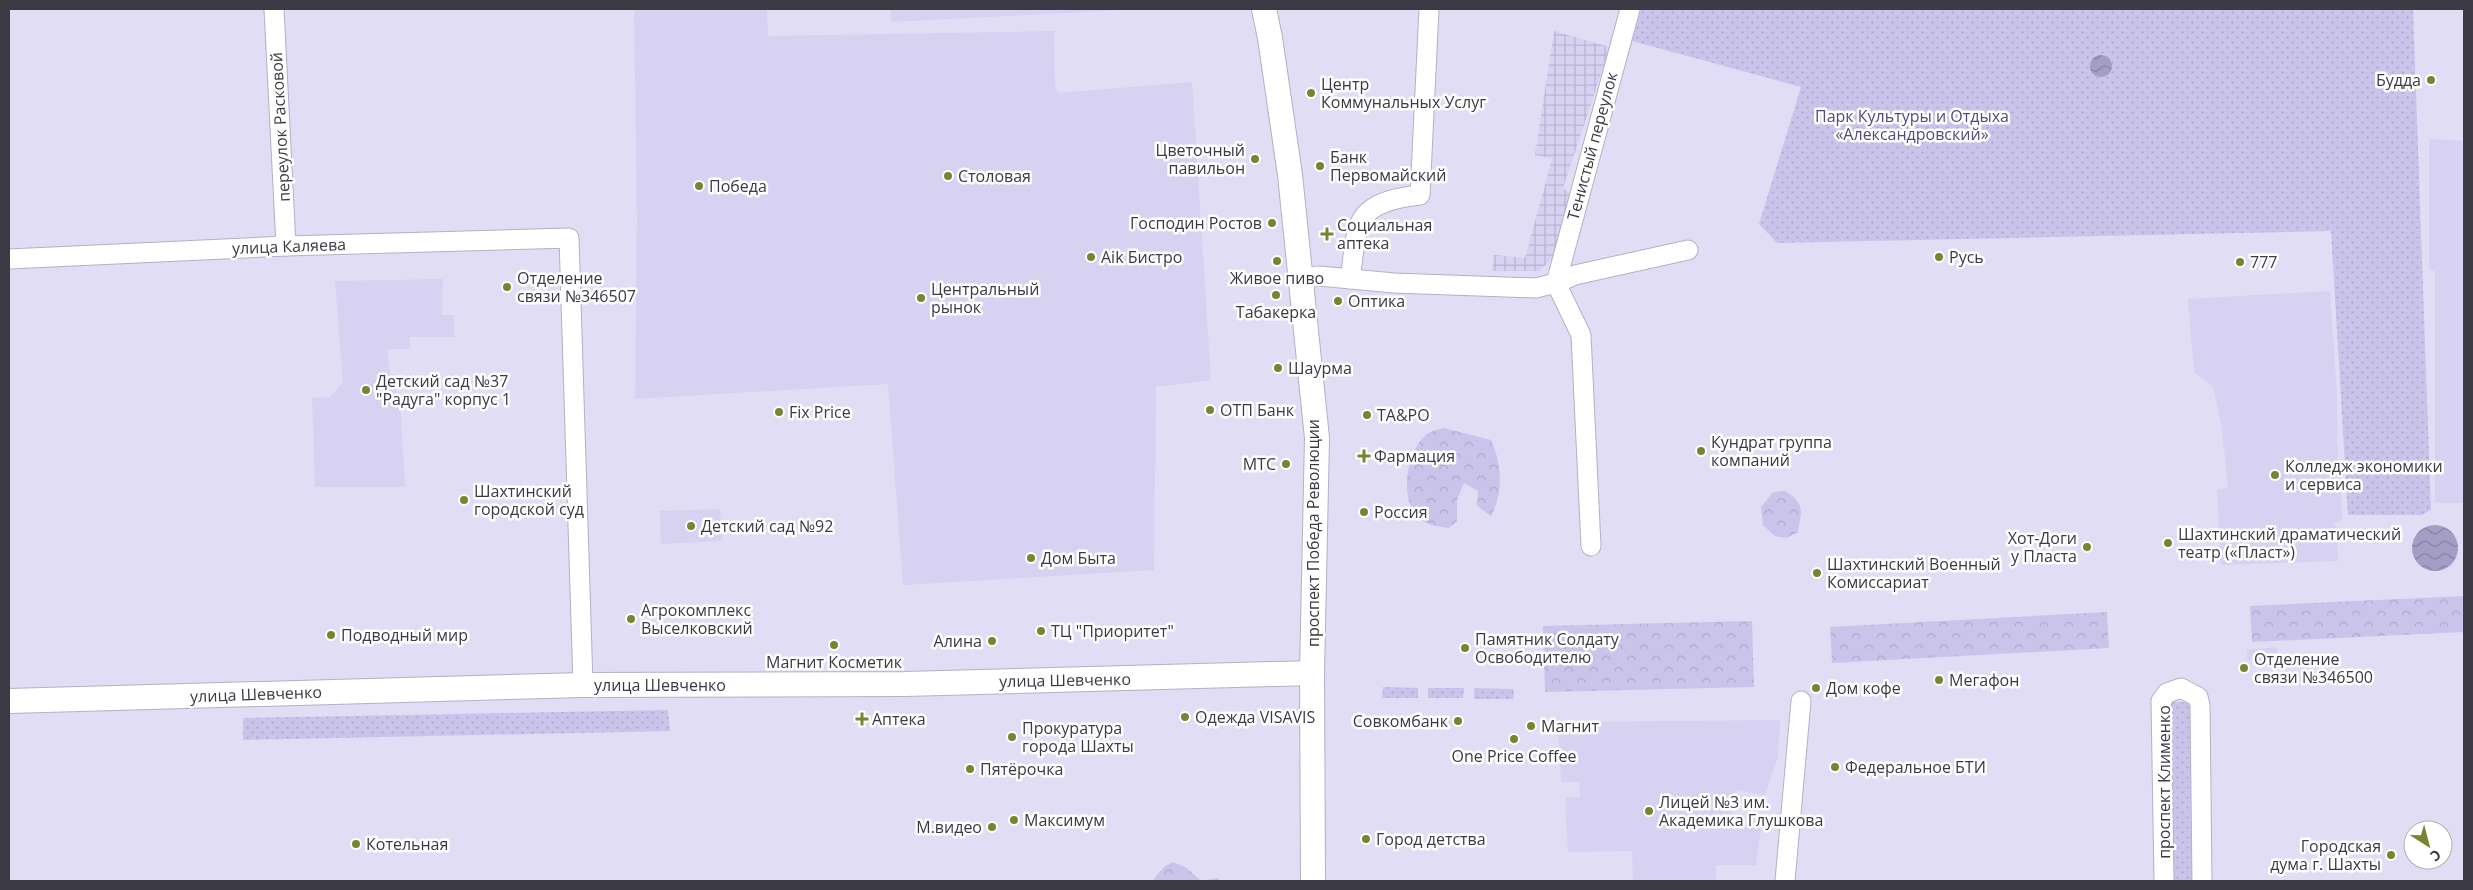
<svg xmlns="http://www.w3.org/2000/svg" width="2473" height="890" font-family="'Open Sans',sans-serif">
  <defs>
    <pattern id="industrial-grid" width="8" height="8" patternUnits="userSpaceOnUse" patternTransform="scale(1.25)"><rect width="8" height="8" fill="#d7d2f1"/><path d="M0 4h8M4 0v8" fill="none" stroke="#b9b5d0"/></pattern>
    <pattern id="green-dots" width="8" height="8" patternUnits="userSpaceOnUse" patternTransform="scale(1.25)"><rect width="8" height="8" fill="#cac4eb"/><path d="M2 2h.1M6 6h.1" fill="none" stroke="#aea9cb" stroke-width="1.8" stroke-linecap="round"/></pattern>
    <pattern id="forest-crowns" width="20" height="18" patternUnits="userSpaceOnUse" patternTransform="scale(1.25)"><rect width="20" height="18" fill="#cac4eb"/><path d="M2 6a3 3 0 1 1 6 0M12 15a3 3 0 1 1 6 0" fill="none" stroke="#aea9cb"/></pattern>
    <pattern id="water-waves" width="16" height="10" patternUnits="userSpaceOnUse" patternTransform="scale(1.25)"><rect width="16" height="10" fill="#a49dc4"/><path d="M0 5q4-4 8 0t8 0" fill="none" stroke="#8781a1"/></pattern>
  </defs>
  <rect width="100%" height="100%" fill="#e1ddf5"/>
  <g fill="#d7d2f1">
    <polygon points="634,9 767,9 768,36 1054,31 1055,86 1058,93 1192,82 1211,380 1156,387 1154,570 903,585 888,384 635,399 637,216"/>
    <polygon points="890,9 1141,9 891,22"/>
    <polygon points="2429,139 2464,141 2464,503 2435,503 2435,271 2429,271"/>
    <polygon points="443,279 442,315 454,315 454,337 410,337 410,349 387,349 391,381 400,399 405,487 315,487 312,398 330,397 343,382 335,281"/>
    <polygon points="2330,291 2337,395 2338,468 2340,468 2342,520 2334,523 2334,526 2337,527 2338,561 2221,565 2217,490 2228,487 2222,430 2213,386 2194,373 2188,299"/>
    <polygon points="720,509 722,541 661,544 660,511"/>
    <polygon points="2277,647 2278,665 2256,666 2256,660 2247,660 2247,650"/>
    <polygon points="1780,720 1778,757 1765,795 1735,790 1730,823 1761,828 1756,865 1716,865 1716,881 1633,881 1632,851 1568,852 1565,797 1580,797 1579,782 1561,782 1558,722"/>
  </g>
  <polygon fill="url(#industrial-grid)" points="1554,31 1610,47 1563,188 1571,194 1553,258 1539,271 1492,271 1494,255 1525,258 1552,159 1535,155"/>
  <g fill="url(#green-dots)">
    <polygon points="1641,9 2413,9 2431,510 2422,515 2348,515 2331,231 1777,243 1759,224 1801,87 1632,41"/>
    <polygon points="1383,687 1418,688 1418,698 1382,698"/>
    <polygon points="1428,688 1464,688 1463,698 1428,698"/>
    <polygon points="1474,688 1514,689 1513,699 1474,699"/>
    <polygon points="2170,702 2191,702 2194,881 2172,881"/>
    <polygon points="668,710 670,731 243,740 243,718"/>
  </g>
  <g fill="url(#forest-crowns)">
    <path d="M1444,428L1491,440C1502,464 1504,492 1491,516L1477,506L1478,491L1464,483L1457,500V521L1449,528C1437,527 1423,524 1415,514C1400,494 1407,446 1429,433C1434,430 1439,429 1444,428Z"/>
    <path d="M1785,491C1806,504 1801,511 1798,532L1787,538L1775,536L1763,525L1761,507L1773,492Z"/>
    <polygon points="2464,596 2464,632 2252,642 2250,606"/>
    <polygon points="2107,612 2109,648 1832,663 1830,627"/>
    <polygon points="1752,621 1754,687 1545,692 1543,626"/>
    <polygon points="1173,862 1187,868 1201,881 1217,878 1221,881 1152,881 1164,867"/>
  </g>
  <g fill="url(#water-waves)">
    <circle cx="2101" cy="66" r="11"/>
    <circle cx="2435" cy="548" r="23"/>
  </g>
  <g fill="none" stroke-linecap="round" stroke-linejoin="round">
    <g stroke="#b4b0c7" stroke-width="21">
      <g id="minor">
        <polyline points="274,9 286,246"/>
        <polyline points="9,259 286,246 569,238 583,685"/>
        <polyline points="1300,279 1319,276 1394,283 1536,288 1556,283 1575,275 1688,250"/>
        <path d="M1350,279C1353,262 1354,231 1363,218C1374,201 1402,197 1420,195L1429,9"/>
        <polyline points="1591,546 1581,335 1556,283 1630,9"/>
        <polyline points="1785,881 1801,701"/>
        <polyline points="2164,881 2161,701 2167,693 2181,688 2198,697 2200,705 2202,881"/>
      </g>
    </g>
    <g stroke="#b4b0c7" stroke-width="26">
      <g id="major">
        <polyline points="1264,9 1270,38 1290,175 1317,438 1312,673 1313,881"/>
        <polyline points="9,701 583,685 905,684 1312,673"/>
      </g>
    </g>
    <use href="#minor" stroke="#fff" stroke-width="19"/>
    <use href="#major" stroke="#fff" stroke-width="24"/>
  </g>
  <g fill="#798430" stroke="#fff" stroke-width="2">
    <circle cx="2431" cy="80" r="5"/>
    <circle cx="1311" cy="93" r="5"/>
    <circle cx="1255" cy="159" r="5"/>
    <circle cx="1320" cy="166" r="5"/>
    <circle cx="948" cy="176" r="5"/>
    <circle cx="699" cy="186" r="5"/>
    <circle cx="1272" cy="223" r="5"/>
    <path d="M1324.5 226.5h5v5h5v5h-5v5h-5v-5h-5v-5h5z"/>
    <circle cx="1091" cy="257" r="5"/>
    <circle cx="1939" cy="257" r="5"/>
    <circle cx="1277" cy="261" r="5"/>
    <circle cx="2240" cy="262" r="5"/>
    <circle cx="507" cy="287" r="5"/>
    <circle cx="1276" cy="295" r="5"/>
    <circle cx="921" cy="298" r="5"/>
    <circle cx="1338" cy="301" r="5"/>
    <circle cx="1278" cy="368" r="5"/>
    <circle cx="366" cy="390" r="5"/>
    <circle cx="1210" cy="410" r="5"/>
    <circle cx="779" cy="412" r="5"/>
    <circle cx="1367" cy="415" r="5"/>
    <circle cx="1701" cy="451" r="5"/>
    <path d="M1361.5 448.5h5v5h5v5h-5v5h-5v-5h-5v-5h5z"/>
    <circle cx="1286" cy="464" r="5"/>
    <circle cx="2275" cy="475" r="5"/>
    <circle cx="464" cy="500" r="5"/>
    <circle cx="1364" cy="512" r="5"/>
    <circle cx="691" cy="526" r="5"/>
    <circle cx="2168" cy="543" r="5"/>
    <circle cx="2087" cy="547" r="5"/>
    <circle cx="1031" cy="558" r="5"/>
    <circle cx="1817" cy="573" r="5"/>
    <circle cx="631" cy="619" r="5"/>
    <circle cx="1041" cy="631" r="5"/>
    <circle cx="331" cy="635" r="5"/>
    <circle cx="992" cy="641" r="5"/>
    <circle cx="834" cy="645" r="5"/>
    <circle cx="1465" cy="648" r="5"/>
    <circle cx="2244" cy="668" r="5"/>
    <circle cx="1939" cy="680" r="5"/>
    <circle cx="1816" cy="688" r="5"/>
    <circle cx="1185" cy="717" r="5"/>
    <path d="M859.5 711.5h5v5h5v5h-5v5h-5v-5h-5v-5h5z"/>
    <circle cx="1458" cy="721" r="5"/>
    <circle cx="1531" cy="726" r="5"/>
    <circle cx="1012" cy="737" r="5"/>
    <circle cx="1514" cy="739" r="5"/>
    <circle cx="1835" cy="767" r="5"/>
    <circle cx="970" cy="769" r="5"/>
    <circle cx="1649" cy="811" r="5"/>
    <circle cx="1014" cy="820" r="5"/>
    <circle cx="992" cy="827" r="5"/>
    <circle cx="1366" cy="839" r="5"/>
    <circle cx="356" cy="844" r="5"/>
    <circle cx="2391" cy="855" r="5"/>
  </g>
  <g text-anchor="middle" stroke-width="5" stroke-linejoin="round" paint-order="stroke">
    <g font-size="16" fill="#3b3943" stroke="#fff" text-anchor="start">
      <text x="2421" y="86" text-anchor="end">Будда</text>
      <text x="1321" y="90">Центр<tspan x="1321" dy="18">Коммунальных Услуг</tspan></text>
      <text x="1245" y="156" text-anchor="end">Цветочный<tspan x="1245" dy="18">павильон</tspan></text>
      <text x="1330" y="163">Банк<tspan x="1330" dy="18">Первомайский</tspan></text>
      <text x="958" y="182">Столовая</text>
      <text x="709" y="192">Победа</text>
      <text x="1262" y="229" text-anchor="end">Господин Ростов</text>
      <text x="1337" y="231">Социальная<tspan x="1337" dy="18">аптека</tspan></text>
      <text x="1101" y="263">Aik Бистро</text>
      <text x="1949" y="263">Русь</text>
      <text x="2250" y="268">777</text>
      <text x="517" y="284">Отделение<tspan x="517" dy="18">связи №346507</tspan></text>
      <text x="1277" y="284" text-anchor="middle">Живое пиво</text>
      <text x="931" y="295">Центральный<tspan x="931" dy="18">рынок</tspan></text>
      <text x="1348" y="307">Оптика</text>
      <text x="1276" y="318" text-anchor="middle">Табакерка</text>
      <text x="1288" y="374">Шаурма</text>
      <text x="376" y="387">Детский сад №37<tspan x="376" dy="18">"Радуга" корпус 1</tspan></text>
      <text x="1220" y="416">ОТП Банк</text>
      <text x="789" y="418">Fix Price</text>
      <text x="1377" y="421">ТА&amp;РО</text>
      <text x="1711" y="448">Кундрат группа<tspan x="1711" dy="18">компаний</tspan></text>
      <text x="1374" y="462">Фармация</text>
      <text x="1276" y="470" text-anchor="end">МТС</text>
      <text x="2285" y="472">Колледж экономики<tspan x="2285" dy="18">и сервиса</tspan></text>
      <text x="474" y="497">Шахтинский<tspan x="474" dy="18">городской суд</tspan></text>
      <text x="1374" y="518">Россия</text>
      <text x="701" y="532">Детский сад №92</text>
      <text x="2178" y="540">Шахтинский драматический<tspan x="2178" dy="18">театр («Пласт»)</tspan></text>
      <text x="2077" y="544" text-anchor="end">Хот-Доги<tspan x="2077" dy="18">у Пласта</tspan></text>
      <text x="1041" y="564">Дом Быта</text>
      <text x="1827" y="570">Шахтинский Военный<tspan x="1827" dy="18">Комиссариат</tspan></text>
      <text x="641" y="616">Агрокомплекс<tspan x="641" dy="18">Выселковский</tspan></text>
      <text x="1051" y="637">ТЦ "Приоритет"</text>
      <text x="341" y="641">Подводный мир</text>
      <text x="1475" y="645">Памятник Солдату<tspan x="1475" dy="18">Освободителю</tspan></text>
      <text x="982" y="647" text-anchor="end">Алина</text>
      <text x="2254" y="665">Отделение<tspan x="2254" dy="18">связи №346500</tspan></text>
      <text x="834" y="668" text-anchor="middle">Магнит Косметик</text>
      <text x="1949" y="686">Мегафон</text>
      <text x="1826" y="694">Дом кофе</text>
      <text x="1195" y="723">Одежда VISAVIS</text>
      <text x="872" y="725">Аптека</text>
      <text x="1448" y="727" text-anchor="end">Совкомбанк</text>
      <text x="1541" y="732">Магнит</text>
      <text x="1022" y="734">Прокуратура<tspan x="1022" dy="18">города Шахты</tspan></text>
      <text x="1514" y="762" text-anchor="middle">One Price Coffee</text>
      <text x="1845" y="773">Федеральное БТИ</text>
      <text x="980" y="775">Пятёрочка</text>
      <text x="1659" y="808">Лицей №3 им.<tspan x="1659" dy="18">Академика Глушкова</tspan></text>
      <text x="1024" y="826">Максимум</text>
      <text x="982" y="833" text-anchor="end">М.видео</text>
      <text x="1376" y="845">Город детства</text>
      <text x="366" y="850">Котельная</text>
      <text x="2381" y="852" text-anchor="end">Городская<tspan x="2381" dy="18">дума г. Шахты</tspan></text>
    </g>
    <g font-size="16" fill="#55497f" stroke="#fff">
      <text x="1912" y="122">Парк Культуры и Отдыха<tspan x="1912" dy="18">«Александровский»</tspan></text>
    </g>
    <g font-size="16" fill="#3b3943" stroke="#fff">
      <text transform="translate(280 127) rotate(-93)" y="6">переулок Расковой</text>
      <text transform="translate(1592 146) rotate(-75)" y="6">Тенистый переулок</text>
      <text transform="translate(289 246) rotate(-2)" y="6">улица Каляева</text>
      <text transform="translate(1313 533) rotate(-90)" y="6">проспект Победа Революции</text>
      <text transform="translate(1065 680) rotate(-1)" y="6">улица Шевченко</text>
      <text x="660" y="691">улица Шевченко</text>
      <text transform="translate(256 694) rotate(-2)" y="6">улица Шевченко</text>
      <text transform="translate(2164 782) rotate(-90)" y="6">проспект Клименко</text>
    </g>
  </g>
  <rect width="2473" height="890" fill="none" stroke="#3b3943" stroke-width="20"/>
  <g transform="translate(2428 845) rotate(144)"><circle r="24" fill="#ffffff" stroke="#b1b0b4"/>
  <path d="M0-4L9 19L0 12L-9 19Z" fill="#798430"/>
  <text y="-8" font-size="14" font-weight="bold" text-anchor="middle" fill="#3b3943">С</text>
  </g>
</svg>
